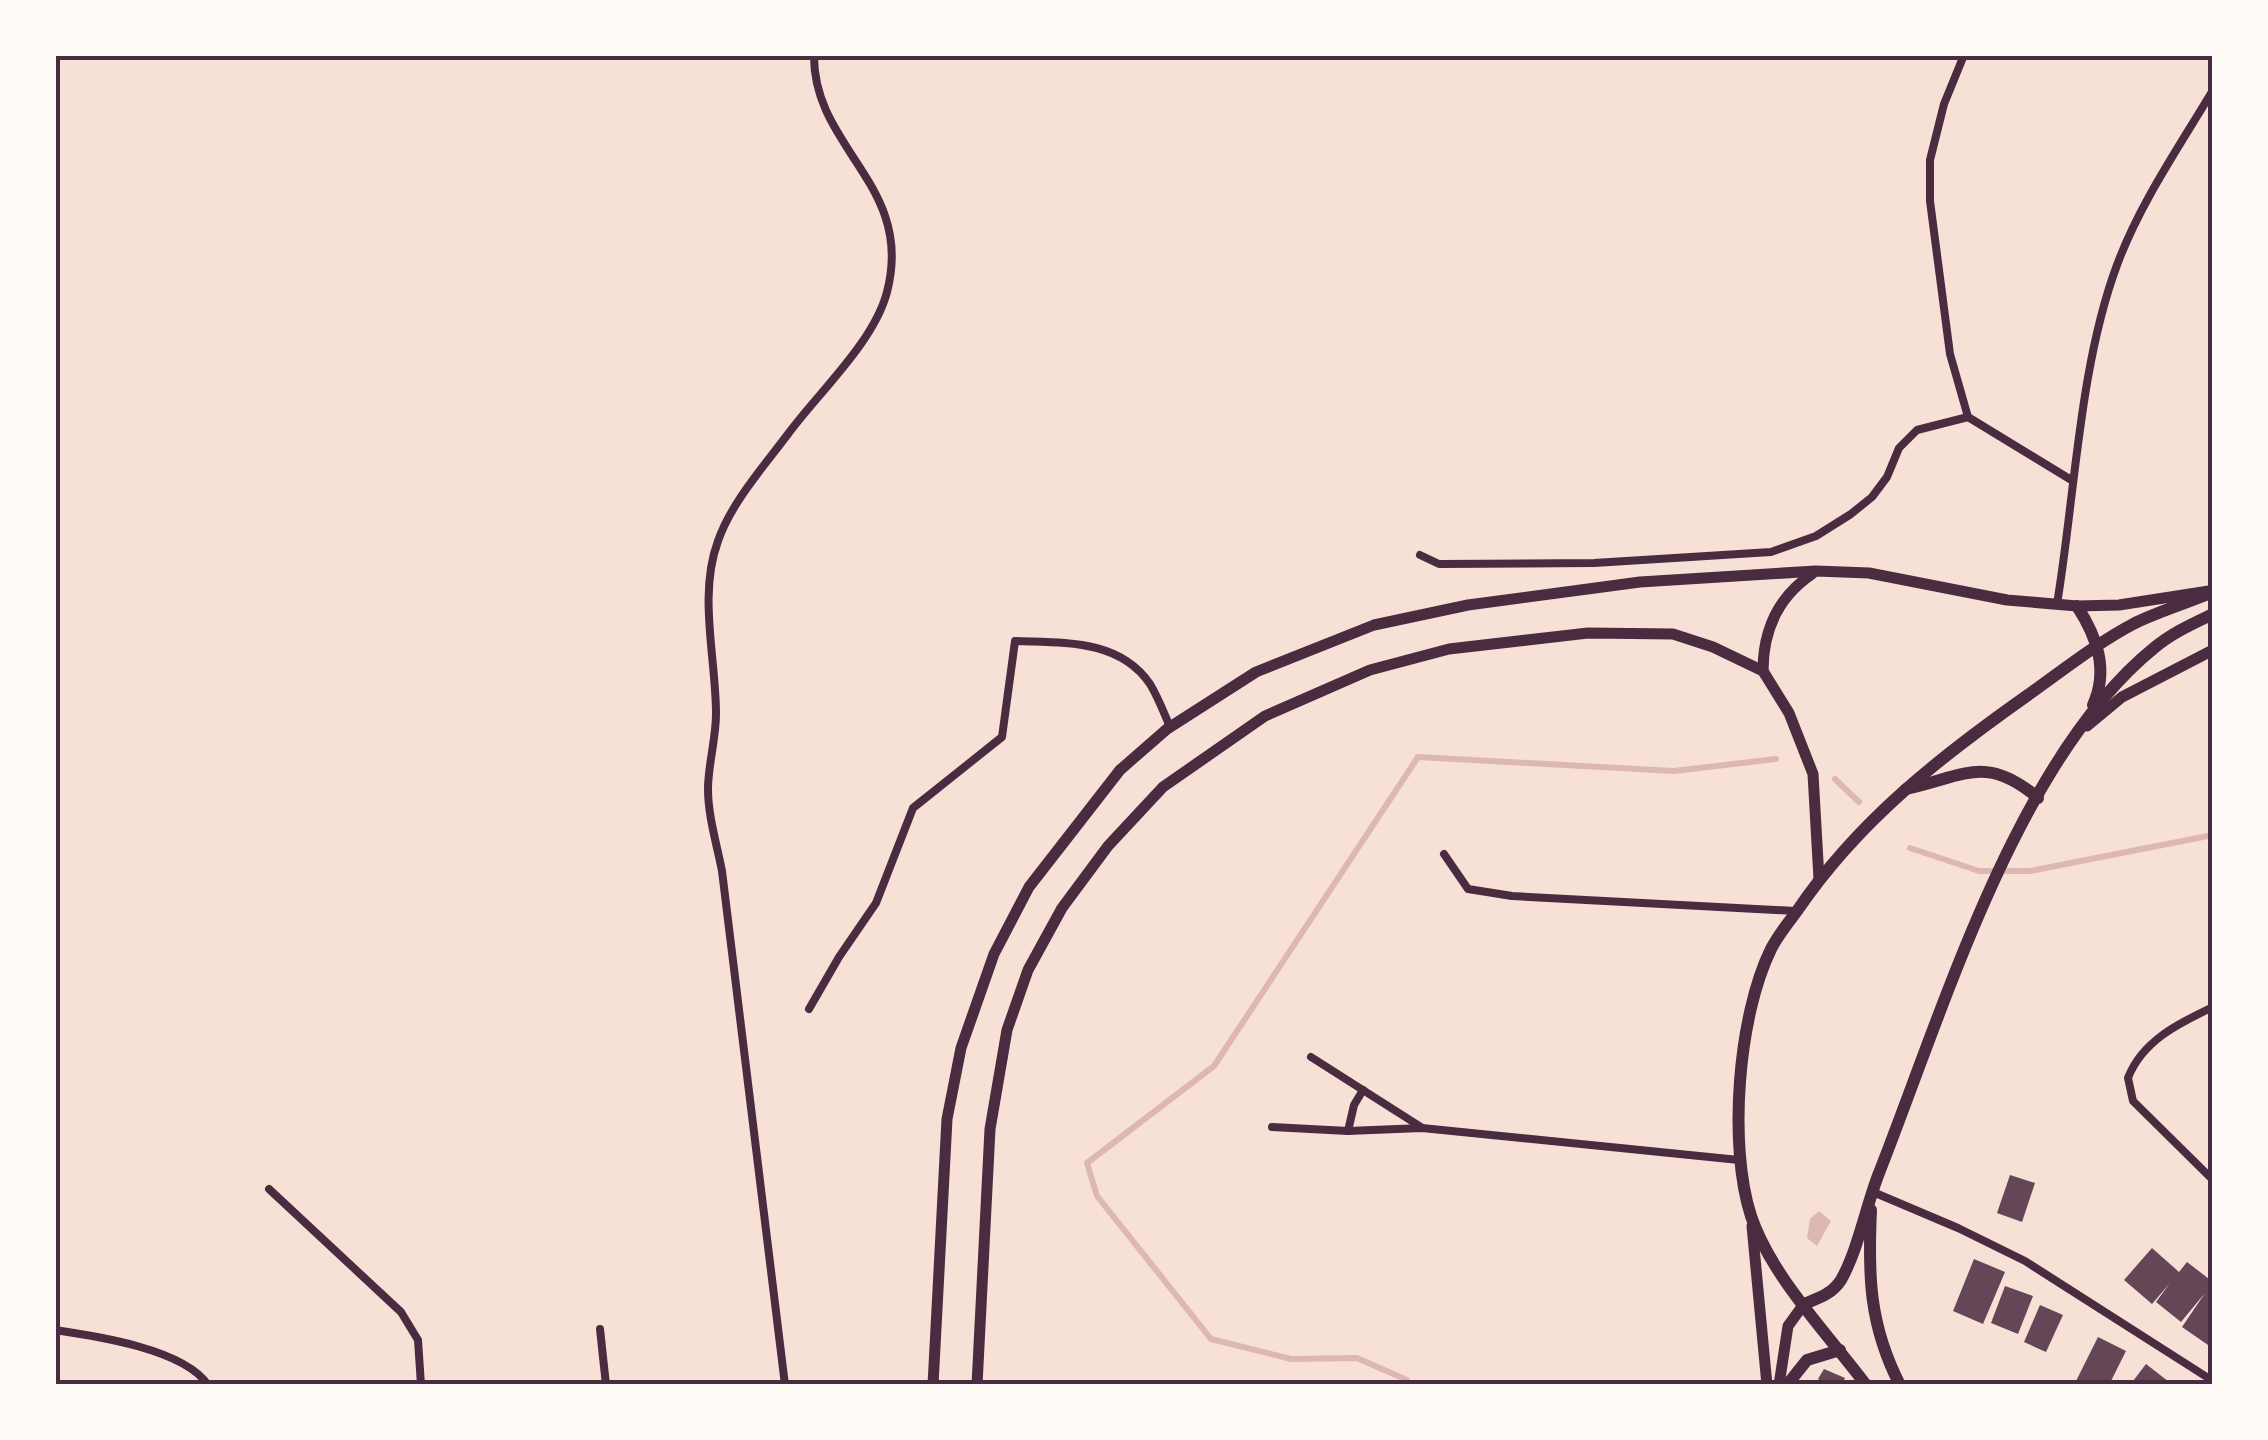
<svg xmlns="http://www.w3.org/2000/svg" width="2268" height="1440" font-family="'Exo 2',sans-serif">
  <rect width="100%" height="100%" fill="#f7e1d7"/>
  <polygon fill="#dcb8b0" points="1819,1211 1831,1221 1817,1246 1807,1238 1810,1219"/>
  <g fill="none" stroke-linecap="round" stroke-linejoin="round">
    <g stroke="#dcb8b0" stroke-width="6">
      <polyline points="1835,779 1859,802"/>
      <polyline points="1910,848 1979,871 2030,871 2213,835"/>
      <polyline points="1408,1385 1407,1380 1357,1358 1291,1359 1211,1339 1097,1196 1087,1163 1214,1066 1418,757 1674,771 1776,759"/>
    </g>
  </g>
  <g fill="#644757">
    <polygon points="2010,1175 2035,1183 2022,1222 1997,1213"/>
    <polygon points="2152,1248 2179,1272 2187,1262 2213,1282 2209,1286 2213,1289 2213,1337 2208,1345 2182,1327 2205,1293 2181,1322 2156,1302 2170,1283 2152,1304 2124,1280"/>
    <polygon points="1974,1259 2005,1272 1983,1324 1953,1311"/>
    <polygon points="2005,1286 2033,1296 2018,1334 1991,1323"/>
    <polygon points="2040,1305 2063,1315 2046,1352 2024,1342"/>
    <polygon points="2098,1337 2126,1351 2109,1385 2074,1385"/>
    <polygon points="2146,1364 2173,1385 2130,1385"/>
    <polygon points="1824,1369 1845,1378 1842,1385 1826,1385 1818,1379"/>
  </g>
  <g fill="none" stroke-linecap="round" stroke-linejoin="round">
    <g stroke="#4a2c40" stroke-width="8">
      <polyline points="1964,55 1944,104 1930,160 1930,201 1950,354 1968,417 2073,481"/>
      <polyline points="1420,555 1439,564 1594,563 1771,552 1816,536 1851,514 1872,497 1887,477 1899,448 1917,430 1968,417"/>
      <path d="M2057,604C2075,496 2079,367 2117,265C2140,203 2179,147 2213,90"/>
      <polyline points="1444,854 1468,889 1512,896 1795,911"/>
      <path d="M2213,1007C2179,1023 2142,1041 2128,1078L2133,1101L2213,1180"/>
      <path d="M809,1009L839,957L876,903L913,808L1002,737L1015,641C1064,643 1119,639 1150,684C1158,697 1164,713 1170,727"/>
      <polyline points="1311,1057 1421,1127"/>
      <polyline points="1272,1127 1348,1131 1422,1128 1739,1160"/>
      <polyline points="1348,1131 1354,1105 1363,1090"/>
      <polyline points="269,1189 401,1312 418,1340 421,1385"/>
      <polyline points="1873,1192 1958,1228 2025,1261 2213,1381"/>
      <polyline points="600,1329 606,1385"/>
      <path d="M55,1330C96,1336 184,1349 208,1385"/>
      <path d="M785,1385L722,871C717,845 708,816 708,789C708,765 716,739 716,714C716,658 698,595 718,541C731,503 764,466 788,434C819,392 874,342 887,292C915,185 813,149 814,55"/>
    </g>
    <g stroke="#4a2c40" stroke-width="11">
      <path d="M1763,671C1763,630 1778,597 1812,574"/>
      <polyline points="2087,726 2122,697 2213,650"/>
      <polyline points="1752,1226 1767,1385"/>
      <polyline points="933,1385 947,1119 961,1048 994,954 1029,887 1120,770 1167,729 1256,672 1374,625 1468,605 1640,582 1816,571 1869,573 2007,600 2077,606 2119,605 2209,591"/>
      <polyline points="977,1385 990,1129 1007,1030 1028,970 1062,908 1108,846 1163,787 1265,716 1370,670 1449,649 1588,633 1673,634 1713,647 1763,671 1789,713 1813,774 1819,879"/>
      <polyline points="1779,1385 1788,1326 1804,1304"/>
    </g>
    <g stroke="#4a2c40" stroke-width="12">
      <path d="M2077,606C2097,637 2109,670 2093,705"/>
      <path d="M1906,789C1965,776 1986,754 2038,798"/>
      <path d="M1871,1210C1868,1275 1869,1325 1900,1385"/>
      <path d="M1804,1304C1819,1298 1832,1294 1841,1280C1858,1250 1866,1206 1879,1173C1943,1011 2017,759 2154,648C2172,633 2192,624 2213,614"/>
      <polyline points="1787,1385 1807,1360 1840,1350"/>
      <path d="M1866,1385C1828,1334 1771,1276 1751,1216C1728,1145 1738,1016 1771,949C1778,935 1788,923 1797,911C1858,821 1940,757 2028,695C2063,670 2097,643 2135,623C2160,611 2187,603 2213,592"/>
    </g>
  </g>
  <rect width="2268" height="1440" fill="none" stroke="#fffaf5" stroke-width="115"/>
  <rect x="58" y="58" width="2152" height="1324" fill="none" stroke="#4a2c40" stroke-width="4"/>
</svg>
